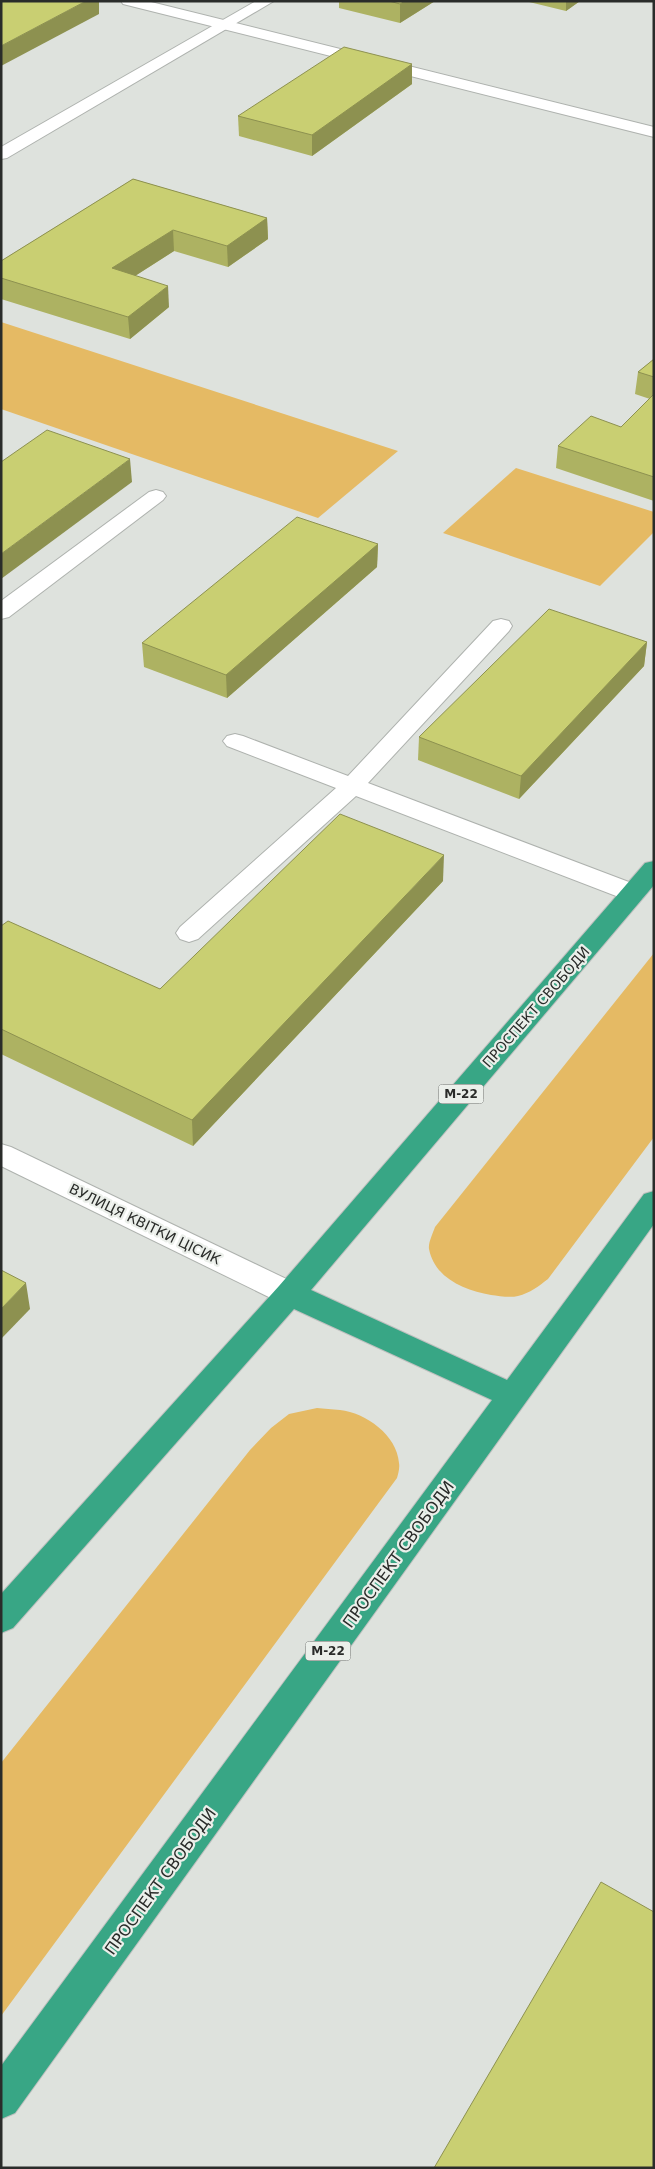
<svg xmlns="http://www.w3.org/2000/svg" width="655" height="2169" font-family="'DejaVu Sans',sans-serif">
  <rect width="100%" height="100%" fill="#dee2dd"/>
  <g fill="#e5ba64">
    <polygon points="1,322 398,451 318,518 1,409"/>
    <polygon points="516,468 654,512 654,532 600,586 443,533"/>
    <path d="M654,953V1137L548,1279C539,1286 530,1293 518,1296C510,1298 499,1296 491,1295C465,1290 435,1279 429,1249C428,1243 433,1233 435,1227Z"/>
    <path d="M317,1408C324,1409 332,1409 340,1410C366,1413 397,1435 399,1463C400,1468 398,1474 397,1478L1,2016V1763L250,1450L271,1428L289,1414Z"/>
  </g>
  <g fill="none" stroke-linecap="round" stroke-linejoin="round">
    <g stroke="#aeb2ae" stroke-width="2">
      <g id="lane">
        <polygon points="121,1 147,1 654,127 654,137 123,4"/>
        <polygon points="156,490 163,492 166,496 163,500 9,617 1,619 1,601 149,492"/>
        <polygon points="501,619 509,621 512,626 509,631 368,783 642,887 646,893 642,899 633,901 624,899 356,796 198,939 189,942 180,939 176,933 180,927 336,788 227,746 223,741 227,736 235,734 243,736 348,776 493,621"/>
      </g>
    </g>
    <g stroke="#aeb2ae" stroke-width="2">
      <g id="street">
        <polygon points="256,1 274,1 7,158 1,159 1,147"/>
        <polygon points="1,1144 11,1147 301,1286 305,1294 301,1302 290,1306 279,1302 1,1166"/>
      </g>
    </g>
    <g stroke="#bfc0bf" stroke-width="2">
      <polygon id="highway" points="654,861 654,885 311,1290 507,1380 644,1194 654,1191 654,1224 15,2113 1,2119 1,2066 492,1400 294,1309 13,1628 1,1633 1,1594 279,1286 645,863"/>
    </g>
    <use href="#lane" fill="#fff" fill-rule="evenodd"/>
    <use href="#street" fill="#fff" fill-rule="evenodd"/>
    <use href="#highway" fill="#38a685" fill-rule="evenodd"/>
  </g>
  <g fill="#adb262">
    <polygon points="339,1 435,1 400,23 339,8"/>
    <polygon points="525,1 580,1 566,11"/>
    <polygon points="412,64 412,84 312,156 239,136 238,116"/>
    <polygon points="133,179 267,218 268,239 228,267 174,251 135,276 169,307 130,339 1,299 1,261"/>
    <polygon points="654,359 654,501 556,468 558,446 621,427 650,399 635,394 638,372"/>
    <polygon points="378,544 377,567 227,698 144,667 142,643"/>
    <polygon points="647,642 644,666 519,799 418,760 419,737"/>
    <polygon points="443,881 193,1146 1,1054 1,926 160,989"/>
  </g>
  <g fill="#8d9150">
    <polygon points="86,1 99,1 99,14 1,66 1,46"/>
    <polygon points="405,1 435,1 400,23 400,4"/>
    <polygon points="566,1 580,1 566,11"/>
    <polygon points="412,64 412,84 312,156 312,135"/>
    <polygon points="267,218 268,239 228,267 227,246"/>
    <polygon points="173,230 174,251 113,290 112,268"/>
    <polygon points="168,286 169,307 130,339 128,317"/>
    <polygon points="130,459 132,482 1,579 1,554"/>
    <polygon points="378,544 377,567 227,698 226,675"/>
    <polygon points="647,642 644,666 519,799 521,776"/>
    <polygon points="444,855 443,881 193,1146 192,1120"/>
    <polygon points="26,1283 30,1309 1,1339 1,1309"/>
  </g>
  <g fill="#c9cf72" stroke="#8d9150">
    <polygon points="1,1 86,1 1,46"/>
    <polygon points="389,1 405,1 400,4"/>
    <polygon points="344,47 412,64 312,135 238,116"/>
    <polygon points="133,179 267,218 227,246 173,230 112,268 168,286 128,317 1,278 1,261"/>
    <polygon points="654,359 654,377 638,372"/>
    <polygon points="654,394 654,477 558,446 591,416 621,427"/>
    <polygon points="47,430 130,459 1,554 1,462"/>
    <polygon points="297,517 378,544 226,675 142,643"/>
    <polygon points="549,609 647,642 521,776 419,737"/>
    <polygon points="340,814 444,855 192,1120 1,1029 1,926 8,921 160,989"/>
    <polygon points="1,1270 26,1283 1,1309"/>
    <polygon points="601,1882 654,1912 654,2168 434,2168"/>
  </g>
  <g text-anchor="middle" stroke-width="4.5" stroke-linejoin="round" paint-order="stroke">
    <g fill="#ebefea" stroke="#646664" stroke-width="1">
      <rect x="438.5" y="1084.5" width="45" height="19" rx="4"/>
      <rect x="305.5" y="1641.5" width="45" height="19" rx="4"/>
    </g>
    <g font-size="12" font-weight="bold" fill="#2a2c2a">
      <text x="461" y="1098">М-22</text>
      <text x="328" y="1655">М-22</text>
    </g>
    <g font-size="14" fill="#2a2c2a" stroke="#ebefea">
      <text transform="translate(536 1007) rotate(-49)" y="5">ПРОСПЕКТ СВОБОДИ</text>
      <text transform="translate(145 1224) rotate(26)" y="5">ВУЛИЦЯ КВІТКИ ЦІСИК</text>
    </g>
    <g font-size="16" fill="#2a2c2a" stroke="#ebefea">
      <text transform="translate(398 1554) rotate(-54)" y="6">ПРОСПЕКТ СВОБОДИ</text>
      <text transform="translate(160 1881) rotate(-54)" y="6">ПРОСПЕКТ СВОБОДИ</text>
    </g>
  </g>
  <rect width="655" height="2169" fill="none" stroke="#2a2c2a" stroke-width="5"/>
</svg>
